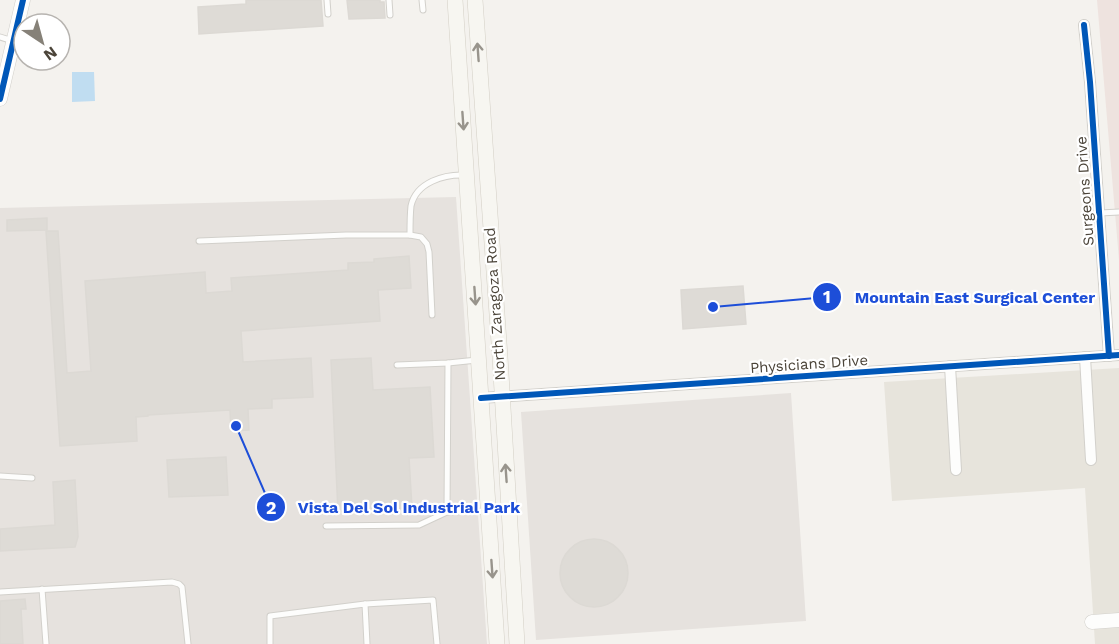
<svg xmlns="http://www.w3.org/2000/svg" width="1119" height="644" font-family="'Work Sans',sans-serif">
  <rect width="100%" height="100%" fill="#f4f2ee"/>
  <polygon fill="#e7e4dc" points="1119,368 1119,644 1095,644 1085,488 892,501 884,382"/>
  <g fill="#e6e2de">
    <polygon points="456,197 487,644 0,644 0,208"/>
    <polygon points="791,393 806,621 536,640 521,412"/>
  </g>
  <polygon fill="#eee3df" points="1097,0 1119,0 1119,260"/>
  <polygon fill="#c0ddf1" points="72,72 94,72 95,101 72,102"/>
  <g fill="#dedbd6" stroke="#dcd9d4" stroke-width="1.5">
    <polygon points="246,0 321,0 323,26 199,34 198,7 246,4"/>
    <polygon points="347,0 380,0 380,2 384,2 385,18 349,19"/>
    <polygon points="47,218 47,230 7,231 7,220"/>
    <polygon points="46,231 58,231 67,373 91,371 85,281 205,272 206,293 232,291 231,278 348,270 348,263 374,262 374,259 409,256 411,288 378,290 380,321 241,331 243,362 311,358 313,397 272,399 272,408 248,409 249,430 231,431 230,410 148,415 148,416 136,417 137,441 60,446"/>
    <polygon points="743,286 746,324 683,329 681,290"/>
    <polygon points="371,358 373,390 430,387 434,457 409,458 412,508 338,512 331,360"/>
    <polygon points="226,457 228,495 169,497 167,460"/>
    <polygon points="75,480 78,537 75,547 0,551 0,529 55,525 53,482"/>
    <circle cx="594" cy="573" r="34"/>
    <polygon points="25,599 26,609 21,609 23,644 0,644 0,601"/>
  </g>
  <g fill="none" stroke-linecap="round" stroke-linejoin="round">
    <g stroke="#d2d0cb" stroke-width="7">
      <g id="service">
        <polyline points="327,0 328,14"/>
        <polyline points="389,0 390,15"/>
        <polyline points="422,0 423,10"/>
        <polyline points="0,37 13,41"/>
        <polyline points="1100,213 1119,212"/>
        <polyline points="410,235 421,237 427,244 429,252 432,315"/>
        <path d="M199,241L346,235H410C410,225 410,215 411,206C416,182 445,174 465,175"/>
        <polyline points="397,365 448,363 477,360"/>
        <polyline points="0,476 32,478"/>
        <polyline points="447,512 448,363"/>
        <polyline points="326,526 419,525 447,512 486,511"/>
        <polyline points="42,589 46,644"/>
        <polyline points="0,592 172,582 179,584 182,587 188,644"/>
        <polyline points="365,604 433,600 437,644"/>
        <polyline points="270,644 270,616 365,604 367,644"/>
      </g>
    </g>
    <g stroke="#d2d0cb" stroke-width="12">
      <g id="minor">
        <polyline points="1084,25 1090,82 1109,356"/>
        <polyline points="1085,357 1091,460"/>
        <polyline points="950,366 956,470"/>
        <polyline points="481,398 1119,355"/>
      </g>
    </g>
    <g stroke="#d2d0cb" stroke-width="15">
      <g id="tertiary">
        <polyline points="0,99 23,0"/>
        <polyline points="1092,622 1119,620"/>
      </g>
    </g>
    <g stroke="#d3cfc5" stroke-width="16">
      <g id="secondary">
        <polyline points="455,0 497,644"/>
        <polyline points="475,0 500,357 517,644"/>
      </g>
    </g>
    <use href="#service" stroke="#fdfdfc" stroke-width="5"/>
    <use href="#minor" stroke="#fdfdfc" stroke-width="10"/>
    <use href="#tertiary" stroke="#fdfdfc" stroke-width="14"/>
    <use href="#secondary" stroke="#f7f6f1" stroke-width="15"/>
    <g stroke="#fff" stroke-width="10">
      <g id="cycleway">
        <polyline points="1084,25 1090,82 1109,356"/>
        <polyline points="0,99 23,0"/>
        <polyline points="481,398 1119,355"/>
      </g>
    </g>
    <use href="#cycleway" stroke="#0057b8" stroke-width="6"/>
  </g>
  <defs><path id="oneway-shaft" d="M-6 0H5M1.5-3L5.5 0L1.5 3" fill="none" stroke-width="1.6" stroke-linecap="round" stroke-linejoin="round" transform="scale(1.5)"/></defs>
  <g stroke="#98948c">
    <use href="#oneway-shaft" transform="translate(478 52) rotate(-94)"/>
    <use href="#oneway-shaft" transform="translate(463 121) rotate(86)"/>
    <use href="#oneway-shaft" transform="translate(475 296) rotate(86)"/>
    <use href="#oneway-shaft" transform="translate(506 473) rotate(-94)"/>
    <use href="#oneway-shaft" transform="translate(492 569) rotate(86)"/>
  </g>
  <g text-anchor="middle" stroke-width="4.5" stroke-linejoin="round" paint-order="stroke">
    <g font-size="15" fill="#4b4439" stroke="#fff">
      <text transform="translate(1085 191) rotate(-94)" y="5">Surgeons Drive</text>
      <text transform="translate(495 304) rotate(-94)" y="5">North Zaragoza Road</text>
      <text transform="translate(809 364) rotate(-4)" y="5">Physicians Drive</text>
    </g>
  </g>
  <path fill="none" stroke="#1d4ed8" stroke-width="2" d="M713 307L827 297M236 426L271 507"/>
  <g fill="#1d4ed8" stroke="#fff" stroke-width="2">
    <circle cx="713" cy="307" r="6"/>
    <circle cx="236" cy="426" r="6"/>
    <circle cx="827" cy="297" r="15"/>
    <circle cx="271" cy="507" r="15"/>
  </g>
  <g font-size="18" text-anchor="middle" font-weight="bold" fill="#fff">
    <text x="827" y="303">1</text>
    <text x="271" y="514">2</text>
  </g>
  <g font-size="16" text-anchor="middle" font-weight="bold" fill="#1d4ed8" stroke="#fff" stroke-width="4.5" stroke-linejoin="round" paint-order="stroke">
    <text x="975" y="303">Mountain East Surgical Center</text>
    <text x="409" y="513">Vista Del Sol Industrial Park</text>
  </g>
  <g transform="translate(42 42) rotate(144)"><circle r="28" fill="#ffffff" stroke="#b7b4b0" stroke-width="1.5"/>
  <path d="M0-4.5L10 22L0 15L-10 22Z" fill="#868178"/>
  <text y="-9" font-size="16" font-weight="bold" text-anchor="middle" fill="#4b4439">N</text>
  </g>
</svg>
